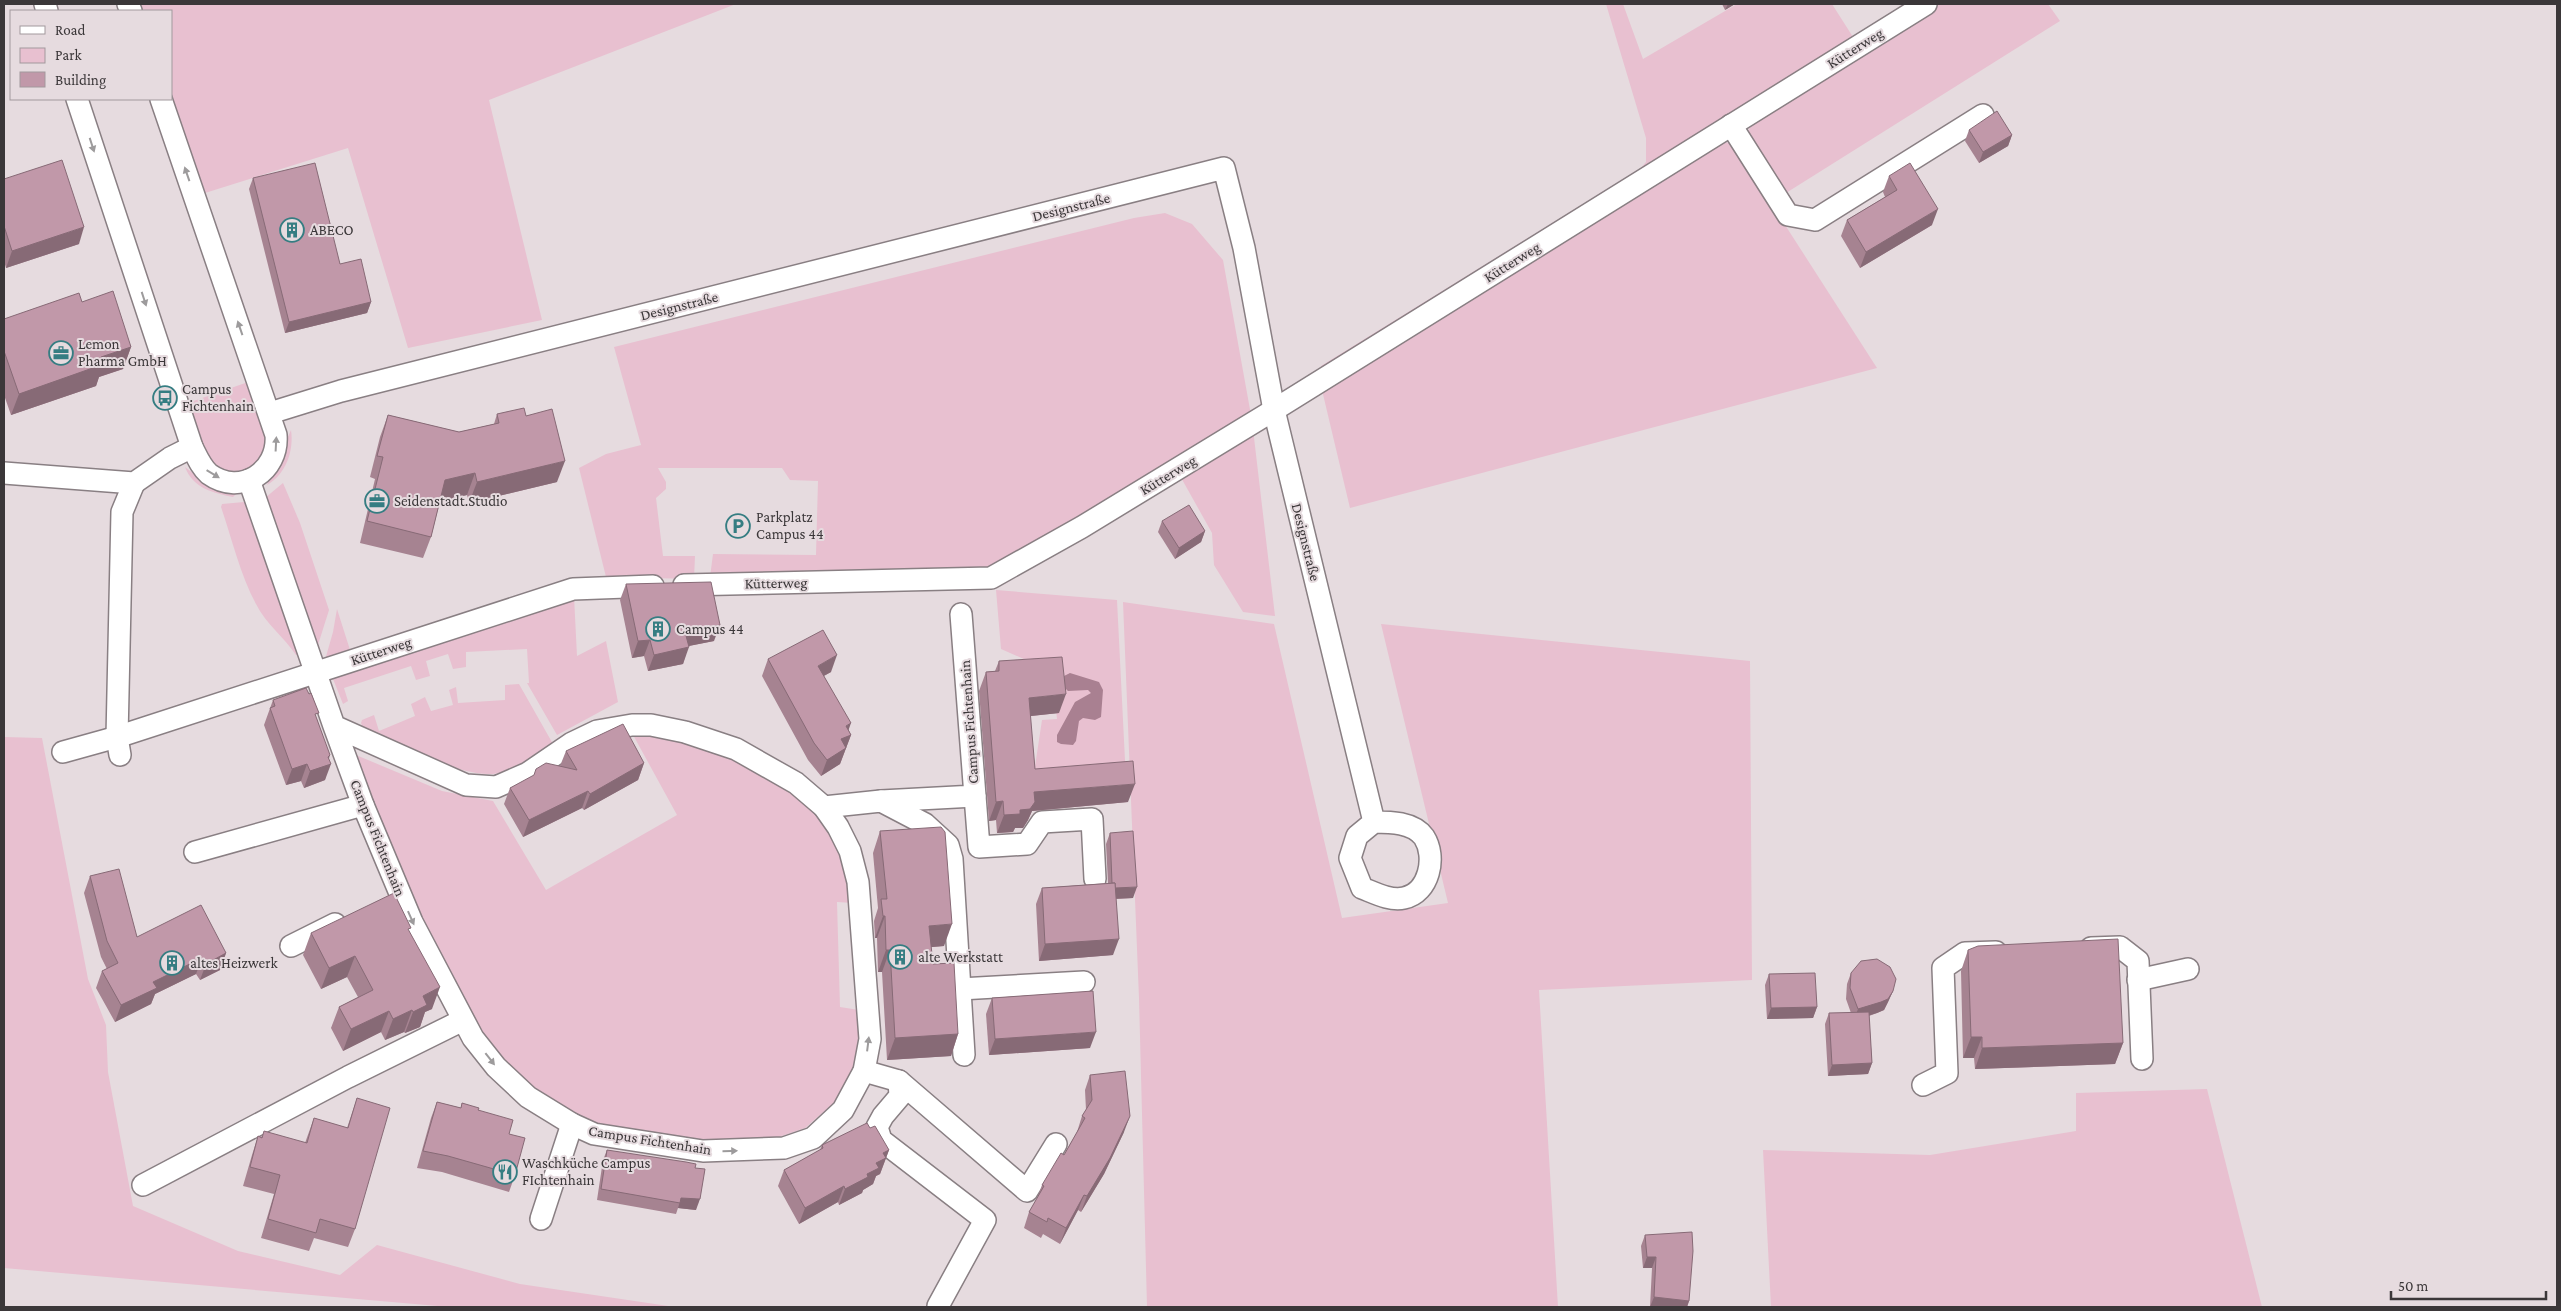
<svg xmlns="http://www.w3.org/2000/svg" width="2561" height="1311" font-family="'Crimson Pro',serif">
  <rect width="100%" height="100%" fill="#e6dbdf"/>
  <g fill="#e8c0d0">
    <polygon points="140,4 736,4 489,100 542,320 408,348 348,148 205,193 171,94 171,11 143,11"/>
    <polygon points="1606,4 1623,4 1643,59 1737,4 1832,4 1853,37 1323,372 1321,366 1641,168 1646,162 1646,138"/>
    <polygon points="1937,4 2048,4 2060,21 1786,193 1748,135 1750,125 1760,113"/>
    <polygon points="1720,141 1733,144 1877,368 1350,508 1322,390"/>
    <polygon points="1165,213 1192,224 1223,260 1251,415 991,572 710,577 713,554 816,555 818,481 790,480 782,468 658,468 666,482 666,489 656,498 663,556 695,556 694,579 606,577 579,468 606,454 641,445 614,347 1134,218"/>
    <path d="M251,381C257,400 266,421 266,441C268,472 223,482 207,458C197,443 192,421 185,404Z"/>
    <polygon points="1253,429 1275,616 1243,612 1214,565 1212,533 1179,474"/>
    <path d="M291,430C294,451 286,474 267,485Z"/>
    <path d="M185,467L198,477L236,494L233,497C213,493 193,488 185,467Z"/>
    <polygon points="283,483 300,523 329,610 317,648 265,498"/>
    <path d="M244,502L252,515L300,654L296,655C284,637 266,624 256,604C240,574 232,539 221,507L222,504Z"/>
    <polygon points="996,590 1117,600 1126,780 1034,773 1042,720 1057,719 1051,664 1035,664 1001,649"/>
    <polygon points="574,596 577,656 606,641 618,702 557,735 527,683 529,683 527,649 466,652 466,667 453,669 448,654 426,661 430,676 416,680 411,666 344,688 348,701 343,704 331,674"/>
    <polygon points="1123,602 1274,624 1342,918 1448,903 1381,624 1750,661 1752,980 1539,990 1558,1307 1147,1307 1139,998"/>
    <polygon points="337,609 351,653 323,667 333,632"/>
    <path d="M519,684L553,744C537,753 521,766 503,772C468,784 398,741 363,728L361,723L362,720L374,715L379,731L415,716L411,704L425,697L431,711L453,705L449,690L456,687L458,703L505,700V685Z"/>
    <polygon points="632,733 687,741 743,762 804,799 837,837 853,903 837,902 840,1007 859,1010 857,1059 849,1080 836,1101 805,1128 764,1142 701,1143 609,1127 575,1115 532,1089 500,1059 478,1029 392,857 356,755 442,791 493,801 546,890 677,815"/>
    <polygon points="4,737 42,738 88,979 106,1025 108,1072 133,1206 238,1251 340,1275 377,1245 520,1284 675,1307 449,1307 4,1268"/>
    <polygon points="2207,1089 2262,1307 1771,1307 1763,1150 1930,1155 2076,1131 2076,1093"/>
  </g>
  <polygon fill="#a98091" points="1070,673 1099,682 1103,690 1101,717 1095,720 1083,718 1079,721 1076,741 1073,745 1061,744 1057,742 1057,735 1075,702 1091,693 1088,690 1068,691 1063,686 1064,676"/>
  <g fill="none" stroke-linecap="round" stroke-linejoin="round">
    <g stroke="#897f83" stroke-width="24">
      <g id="minor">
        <polyline points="45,4 47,11"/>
        <polyline points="128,4 131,11"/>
        <path d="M77,99L192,447C197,457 201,467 209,474C241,497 279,471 276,435L161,99"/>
        <polyline points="1731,125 1788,215 1815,220 1983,115"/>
        <path d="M270,413L341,391L1224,168L1244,248L1274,410L1374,822L1357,836L1350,858L1362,888C1375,893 1390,901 1404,898C1429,893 1437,857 1424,837C1413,822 1390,822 1374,822"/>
        <polyline points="4,473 134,483 170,458 192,447"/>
        <polyline points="249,480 334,726 363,805 412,922 473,1038 496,1067 528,1097 572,1124 594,1134 703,1151 784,1148 813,1138 843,1110 864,1071 870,1039 858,882 850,851 838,827 824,807 796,783 736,749 685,732 651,725 632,725 597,731 572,743 528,773 496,787 466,785 334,726"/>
        <polyline points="684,585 991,578 1082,527 1274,410 1926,4"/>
        <polyline points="63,752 117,737 573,589 653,586"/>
        <polyline points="120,755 117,737 122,512 134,483"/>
        <polyline points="975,796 979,847 1027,844 1042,822 1092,819 1095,879"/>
        <polyline points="881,801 975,796 961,614"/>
        <polyline points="824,807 881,801 925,824 948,845 952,859 964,1055"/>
        <polyline points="195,852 363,805"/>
        <polyline points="291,946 335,924"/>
        <polyline points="2091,948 2120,947 2138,961 2142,1059"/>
        <polyline points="2138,980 2188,969"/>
        <polyline points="960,989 1084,982"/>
        <polyline points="864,1071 899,1081 1027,1191 1056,1144"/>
        <polyline points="899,1081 900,1096 883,1116 877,1127 881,1140 985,1220 938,1306"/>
        <polyline points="1923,1085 1947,1073 1943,968 1965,953 1996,952"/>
        <polyline points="143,1185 348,1077 463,1020"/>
        <polyline points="541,1219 572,1124"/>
      </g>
    </g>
    <use href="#minor" stroke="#fff" stroke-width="21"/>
  </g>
  <g fill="#a68391">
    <polygon points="1722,4 1735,4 1725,10"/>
    <polygon points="1969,130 2012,135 2008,146 1979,163 1965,141"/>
    <polygon points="1889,176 1932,225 1860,268 1841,236 1847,220 1885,197 1883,192"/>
    <polygon points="253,178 340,264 371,302 367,313 285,333 249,189"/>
    <polygon points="4,179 79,244 6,268 4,261"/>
    <polygon points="82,302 131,347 123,369 99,377 96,386 11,415 4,395 4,319"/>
    <polygon points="497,414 526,416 557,482 469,503 467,495 440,501 431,537 423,558 360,543 375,479 370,477 380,437 388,415 459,432 494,424"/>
    <polygon points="1162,521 1205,531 1201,542 1175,559 1158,532"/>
    <polygon points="626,584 714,641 688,646 683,664 648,671 644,656 632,658 620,600"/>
    <polygon points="768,659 831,672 824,676 851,735 840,764 821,776 808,760 762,676"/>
    <polygon points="999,661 1059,713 1030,716 1035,769 1128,802 1032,811 1028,820 1023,828 1015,828 1013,832 997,833 996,820 989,821 979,691 986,672 995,671"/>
    <polygon points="273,700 317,719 329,759 325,780 304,788 301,781 286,785 264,725"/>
    <polygon points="566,751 644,763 638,780 584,810 582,808 523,837 504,804 510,788 560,766"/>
    <polygon points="880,831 944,946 931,947 933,964 958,1034 951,1056 887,1060 882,972 878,972 877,938 875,938 874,921 878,908 873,853"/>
    <polygon points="1110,833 1133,898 1116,899 1113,955 1039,961 1036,904 1042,888 1108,883 1106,844"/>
    <polygon points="90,876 137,937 226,953 220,970 200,980 196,974 155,994 151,1004 115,1022 96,988 102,971 107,969 101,957 84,893"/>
    <polygon points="409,932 432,1009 425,1012 420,1027 405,1033 404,1032 385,1040 381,1032 343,1051 331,1028 339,1007 358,997 347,977 321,989 303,955 311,933"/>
    <polygon points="1968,950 2123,1043 2115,1064 1975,1069 1974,1058 1963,1058 1961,971"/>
    <polygon points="1851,973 1893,991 1888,1002 1884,1010 1877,1013 1869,1016 1872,1063 1868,1074 1828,1076 1825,1024 1829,1013 1851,1013 1846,999 1847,984"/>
    <polygon points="1769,974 1817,1007 1813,1018 1767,1019 1765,985"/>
    <polygon points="992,998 1090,1048 989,1055 986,1014"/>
    <polygon points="1090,1075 1124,1132 1104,1174 1081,1212 1078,1210 1060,1244 1043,1234 1041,1238 1024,1228 1029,1212 1037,1199 1042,1185 1064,1155 1077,1132 1082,1116 1086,1110 1085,1090"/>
    <polygon points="357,1098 355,1229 348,1247 314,1238 309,1251 261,1238 274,1194 243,1186 252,1155 258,1136 305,1143 314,1118 347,1128"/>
    <polygon points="437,1102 461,1108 462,1103 478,1110 509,1134 515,1175 509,1192 442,1172 417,1168 431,1118"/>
    <polygon points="870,1128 889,1150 880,1174 876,1176 873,1184 863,1190 862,1193 839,1205 838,1202 799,1224 778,1186 784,1170 820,1150 822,1145"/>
    <polygon points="607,1150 695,1168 696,1210 678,1208 676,1214 597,1200 603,1160"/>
    <polygon points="1645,1235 1689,1301 1687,1307 1650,1307 1652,1268 1643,1268 1641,1246"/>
  </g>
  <g fill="#876a76">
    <polygon points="1728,4 1735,4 1725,10"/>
    <polygon points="2012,135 2008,146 1979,163 1983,152"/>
    <polygon points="1938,209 1932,225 1860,268 1866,252"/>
    <polygon points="84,227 79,244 6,268 12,251"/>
    <polygon points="371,302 367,313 285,333 289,322"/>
    <polygon points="131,347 123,369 99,377 96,386 11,415 19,394 101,357"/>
    <polygon points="565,461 557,482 469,503 477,482"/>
    <polygon points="475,473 467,495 437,502 445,480"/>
    <polygon points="1205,531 1201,542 1175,559 1179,548"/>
    <polygon points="720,625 714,641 679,648 685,632"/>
    <polygon points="650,640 644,656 632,658 638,641"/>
    <polygon points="689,647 683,664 648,671 654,655"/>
    <polygon points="837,655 831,672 812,682 818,666"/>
    <polygon points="1066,694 1059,713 1022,717 1029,698"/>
    <polygon points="851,723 846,737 851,735 840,764 821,776 827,760 846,726"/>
    <polygon points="330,755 327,765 331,764 325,780 304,788 310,771"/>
    <polygon points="644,763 638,780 584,810 590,794"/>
    <polygon points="307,764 301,781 286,785 292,769"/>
    <polygon points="1135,784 1128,802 1032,811 1028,820 1023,828 1015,828 1013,832 997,833 1004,815 1020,810 1034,792"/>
    <polygon points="588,791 582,808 523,837 529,820"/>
    <polygon points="1003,801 996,820 989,821 996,802"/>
    <polygon points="1137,887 1133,898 1109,899 1113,888"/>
    <polygon points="883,916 885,916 877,938 875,938"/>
    <polygon points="952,924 944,946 921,948 929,926"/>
    <polygon points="1119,939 1113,955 1039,961 1045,944"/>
    <polygon points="886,950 890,950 882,972 878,972"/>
    <polygon points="226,953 220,970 200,980 206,964"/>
    <polygon points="355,956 347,977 321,989 329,968"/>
    <polygon points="202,958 196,974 155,994 151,1004 115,1022 121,1005 153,982"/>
    <polygon points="440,987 432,1009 425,1012 420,1027 405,1033 413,1012 423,996"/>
    <polygon points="1893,991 1888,1002 1884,1010 1877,1013 1854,1020 1858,1009"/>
    <polygon points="1817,1007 1813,1018 1767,1019 1771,1008"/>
    <polygon points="412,1010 404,1032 385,1040 393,1019"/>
    <polygon points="389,1011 381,1032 343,1051 351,1029"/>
    <polygon points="1096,1032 1090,1048 989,1055 995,1039"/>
    <polygon points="958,1034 951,1056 887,1060 895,1038"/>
    <polygon points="1971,1037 1982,1037 1974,1058 1963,1058"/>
    <polygon points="2123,1043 2115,1064 1975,1069 1982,1048"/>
    <polygon points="1872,1063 1868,1074 1828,1076 1832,1065"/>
    <polygon points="1130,1116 1124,1132 1104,1174 1081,1212 1087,1196"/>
    <polygon points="889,1150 880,1174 876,1176 873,1184 863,1190 862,1193 839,1205 845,1189 867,1174 883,1153"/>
    <polygon points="844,1186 838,1202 799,1224 805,1208"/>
    <polygon points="1084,1195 1078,1210 1060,1244 1066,1228"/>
    <polygon points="681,1198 700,1199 696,1210 678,1208"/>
    <polygon points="1647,1257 1656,1257 1652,1268 1643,1268"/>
    <polygon points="1654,1297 1689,1301 1687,1307 1650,1307"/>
  </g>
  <g fill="#c198a9" stroke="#876a76">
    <polygon points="1997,111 2012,135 1983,152 1969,130"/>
    <polygon points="62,160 84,227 12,251 4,226 4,179"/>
    <polygon points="315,163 340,264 361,259 371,302 289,322 253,178"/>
    <polygon points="1910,163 1938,209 1866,252 1847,220 1897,190 1889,176"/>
    <polygon points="113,291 131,347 101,357 104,364 19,394 4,351 4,319 79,293 82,302"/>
    <polygon points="524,408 526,416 552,409 565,461 477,482 475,473 445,480 431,537 367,521 383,457 377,456 388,415 459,432 499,423 497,414"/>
    <polygon points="1189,505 1205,531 1179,548 1162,521"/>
    <polygon points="711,582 720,625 685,632 689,647 654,655 650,640 638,641 626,584"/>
    <polygon points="823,630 837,655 818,666 851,723 846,726 851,735 841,739 846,748 827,760 814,743 768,659"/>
    <polygon points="1062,657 1066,694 1029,698 1035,769 1133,761 1135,784 1034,792 1035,802 1030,809 1020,810 1020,814 1004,815 1003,801 996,802 986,672 999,671 999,661"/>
    <polygon points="306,688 309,694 311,693 319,713 315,714 330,755 328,757 331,764 310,771 307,764 292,769 270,708 275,706 273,700"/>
    <polygon points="623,724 644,763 590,794 588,791 529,820 510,788 534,775 536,769 546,763 577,770 566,751"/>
    <polygon points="941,827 945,832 952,924 929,926 933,964 954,963 958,1034 895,1038 890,950 886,950 885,916 883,916 881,899 887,899 880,831"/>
    <polygon points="1133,831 1137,887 1115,888 1115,883 1112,883 1110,833"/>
    <polygon points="119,869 137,937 201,905 226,953 206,964 202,958 153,982 157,988 121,1005 102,971 118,963 107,941 90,876"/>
    <polygon points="1115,883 1119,939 1045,944 1042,888"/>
    <polygon points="394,893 411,928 408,929 440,987 423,996 427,1005 413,1012 412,1010 393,1019 389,1011 351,1029 339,1007 373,990 355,956 329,968 311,933"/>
    <polygon points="2118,939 2123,1043 1982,1048 1982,1037 1971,1037 1968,950 1978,946"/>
    <polygon points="1877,959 1890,967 1896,979 1893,991 1888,999 1881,1002 1858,1009 1850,988 1851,973 1861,961"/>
    <polygon points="1815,973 1817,1007 1771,1008 1769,974"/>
    <polygon points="1093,991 1096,1032 995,1039 992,998"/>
    <polygon points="1869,1012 1872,1063 1832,1065 1829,1013"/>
    <polygon points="1125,1071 1130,1116 1110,1158 1087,1196 1084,1195 1066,1228 1048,1218 1047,1222 1029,1212 1044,1186 1042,1185 1061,1153 1064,1155 1085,1118 1082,1116 1092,1100 1090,1075"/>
    <polygon points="357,1098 390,1108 355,1229 320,1219 316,1233 268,1219 280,1175 250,1167 258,1136 262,1138 264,1131 307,1143 314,1118 348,1128"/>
    <polygon points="437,1102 461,1108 462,1103 479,1108 478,1110 513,1120 509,1134 525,1138 515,1175 448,1156 423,1151"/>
    <polygon points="867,1123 870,1128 875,1126 889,1150 883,1153 886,1158 876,1163 879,1168 867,1174 868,1177 845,1189 844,1186 805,1208 784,1170 823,1148 822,1145"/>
    <polygon points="607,1150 686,1162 696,1164 695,1168 705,1169 700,1199 681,1198 680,1203 601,1189"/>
    <polygon points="1692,1232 1693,1251 1689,1301 1654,1297 1656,1257 1647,1257 1645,1235"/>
  </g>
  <defs><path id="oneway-solid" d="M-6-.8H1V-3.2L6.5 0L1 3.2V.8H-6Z" transform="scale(1.25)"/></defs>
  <g fill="#9d9b9c">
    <use href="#oneway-solid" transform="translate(92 145) rotate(72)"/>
    <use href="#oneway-solid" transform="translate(187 174) rotate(-109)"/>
    <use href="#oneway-solid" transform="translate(144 299) rotate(72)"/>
    <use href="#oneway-solid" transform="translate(240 328) rotate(-109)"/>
    <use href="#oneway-solid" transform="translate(276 444) rotate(-87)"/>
    <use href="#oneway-solid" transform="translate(213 474) rotate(31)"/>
    <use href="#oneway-solid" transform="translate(411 918) rotate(66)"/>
    <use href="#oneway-solid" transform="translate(868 1044) rotate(-83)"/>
    <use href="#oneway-solid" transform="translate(490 1059) rotate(52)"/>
    <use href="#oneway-solid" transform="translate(730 1151) rotate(-1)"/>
  </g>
  <defs>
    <g id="building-ring" transform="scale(1.25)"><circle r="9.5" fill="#e6dbdf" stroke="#357d82" stroke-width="1.5"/><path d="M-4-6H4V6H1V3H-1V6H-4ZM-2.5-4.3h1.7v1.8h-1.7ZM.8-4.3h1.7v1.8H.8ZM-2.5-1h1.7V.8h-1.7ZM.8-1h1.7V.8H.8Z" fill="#357d82"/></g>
    <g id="office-ring" transform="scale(1.25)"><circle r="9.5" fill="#e6dbdf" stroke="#357d82" stroke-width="1.5"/><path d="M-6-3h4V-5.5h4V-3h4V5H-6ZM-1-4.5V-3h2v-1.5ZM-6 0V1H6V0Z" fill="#357d82"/></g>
    <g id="bus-ring" transform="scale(1.25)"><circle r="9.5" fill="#e6dbdf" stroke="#357d82" stroke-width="1.5"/><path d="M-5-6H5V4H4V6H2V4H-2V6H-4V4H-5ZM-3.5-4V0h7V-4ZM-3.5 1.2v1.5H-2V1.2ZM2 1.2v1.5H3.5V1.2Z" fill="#357d82"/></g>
    <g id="parking-ring" transform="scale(1.25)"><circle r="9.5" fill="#e6dbdf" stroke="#357d82" stroke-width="1.5"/><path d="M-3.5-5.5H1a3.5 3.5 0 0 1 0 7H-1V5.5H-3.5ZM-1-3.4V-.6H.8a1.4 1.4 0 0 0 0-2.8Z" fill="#357d82"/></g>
    <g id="restaurant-ring" transform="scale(1.25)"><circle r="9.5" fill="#e6dbdf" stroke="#357d82" stroke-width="1.5"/><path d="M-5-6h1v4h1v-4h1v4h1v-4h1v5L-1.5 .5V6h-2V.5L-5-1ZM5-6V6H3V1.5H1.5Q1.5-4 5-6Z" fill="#357d82"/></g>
  </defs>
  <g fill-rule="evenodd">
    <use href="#building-ring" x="292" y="230"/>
    <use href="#office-ring" x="61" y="353"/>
    <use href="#bus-ring" x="165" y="398"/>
    <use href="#office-ring" x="377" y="501"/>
    <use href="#parking-ring" x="738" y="526"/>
    <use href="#building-ring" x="658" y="629"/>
    <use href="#building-ring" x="900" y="957"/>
    <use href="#building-ring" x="172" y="963"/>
    <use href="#restaurant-ring" x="505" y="1172"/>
  </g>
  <g text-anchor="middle" stroke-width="4" stroke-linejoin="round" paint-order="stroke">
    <g font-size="15" fill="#3b3739" stroke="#e6dbdf">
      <text transform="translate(1855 48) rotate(-32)" y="5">Kütterweg</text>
      <text transform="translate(1071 207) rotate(-14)" y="5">Designstraße</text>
      <text transform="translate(1512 262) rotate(-32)" y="5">Kütterweg</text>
      <text transform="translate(679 306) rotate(-14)" y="5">Designstraße</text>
      <text transform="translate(1168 475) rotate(-31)" y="5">Kütterweg</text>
      <text transform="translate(1306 542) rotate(76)" y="5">Designstraße</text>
      <text transform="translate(776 583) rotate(-1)" y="5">Kütterweg</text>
      <text transform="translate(381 651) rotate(-18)" y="5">Kütterweg</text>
      <text transform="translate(969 722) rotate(-94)" y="5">Campus Fichtenhain</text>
      <text transform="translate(378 838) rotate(68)" y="5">Campus Fichtenhain</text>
      <text transform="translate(650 1140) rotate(9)" y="5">Campus Fichtenhain</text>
    </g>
    <g font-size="15" fill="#3b3739" stroke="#e6dbdf" text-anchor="start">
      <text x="310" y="235">ABECO</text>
      <text x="78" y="349">Lemon<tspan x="78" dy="17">Pharma GmbH</tspan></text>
      <text x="182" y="394">Campus<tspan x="182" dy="17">Fichtenhain</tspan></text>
      <text x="394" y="506">Seidenstadt.Studio</text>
      <text x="756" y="522">Parkplatz<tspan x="756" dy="17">Campus 44</tspan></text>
      <text x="676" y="634">Campus 44</text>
      <text x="918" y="962">alte Werkstatt</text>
      <text x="190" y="968">altes Heizwerk</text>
      <text x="522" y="1168">Waschküche Campus<tspan x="522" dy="17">FIchtenhain</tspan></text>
    </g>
  </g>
  <rect width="2561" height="1311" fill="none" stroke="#3b3739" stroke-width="10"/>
  <rect x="10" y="10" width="162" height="90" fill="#e6dbdf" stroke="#a2999d"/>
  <rect x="20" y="26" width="25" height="8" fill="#ffffff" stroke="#a2999d"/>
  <text x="55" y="35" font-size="15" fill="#3b3739">Road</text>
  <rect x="20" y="48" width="25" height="15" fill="#e8c0d0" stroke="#a2999d"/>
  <text x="55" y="60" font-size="15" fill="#3b3739">Park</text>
  <rect x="20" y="72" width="25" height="15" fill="#c198a9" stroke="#a2999d"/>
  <text x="55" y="85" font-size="15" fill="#3b3739">Building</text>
  <path d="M2391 1291v8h155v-8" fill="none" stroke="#3b3739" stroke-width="2.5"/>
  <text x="2398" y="1291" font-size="15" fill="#3b3739" stroke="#e6dbdf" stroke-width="4" paint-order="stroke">50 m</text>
</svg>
